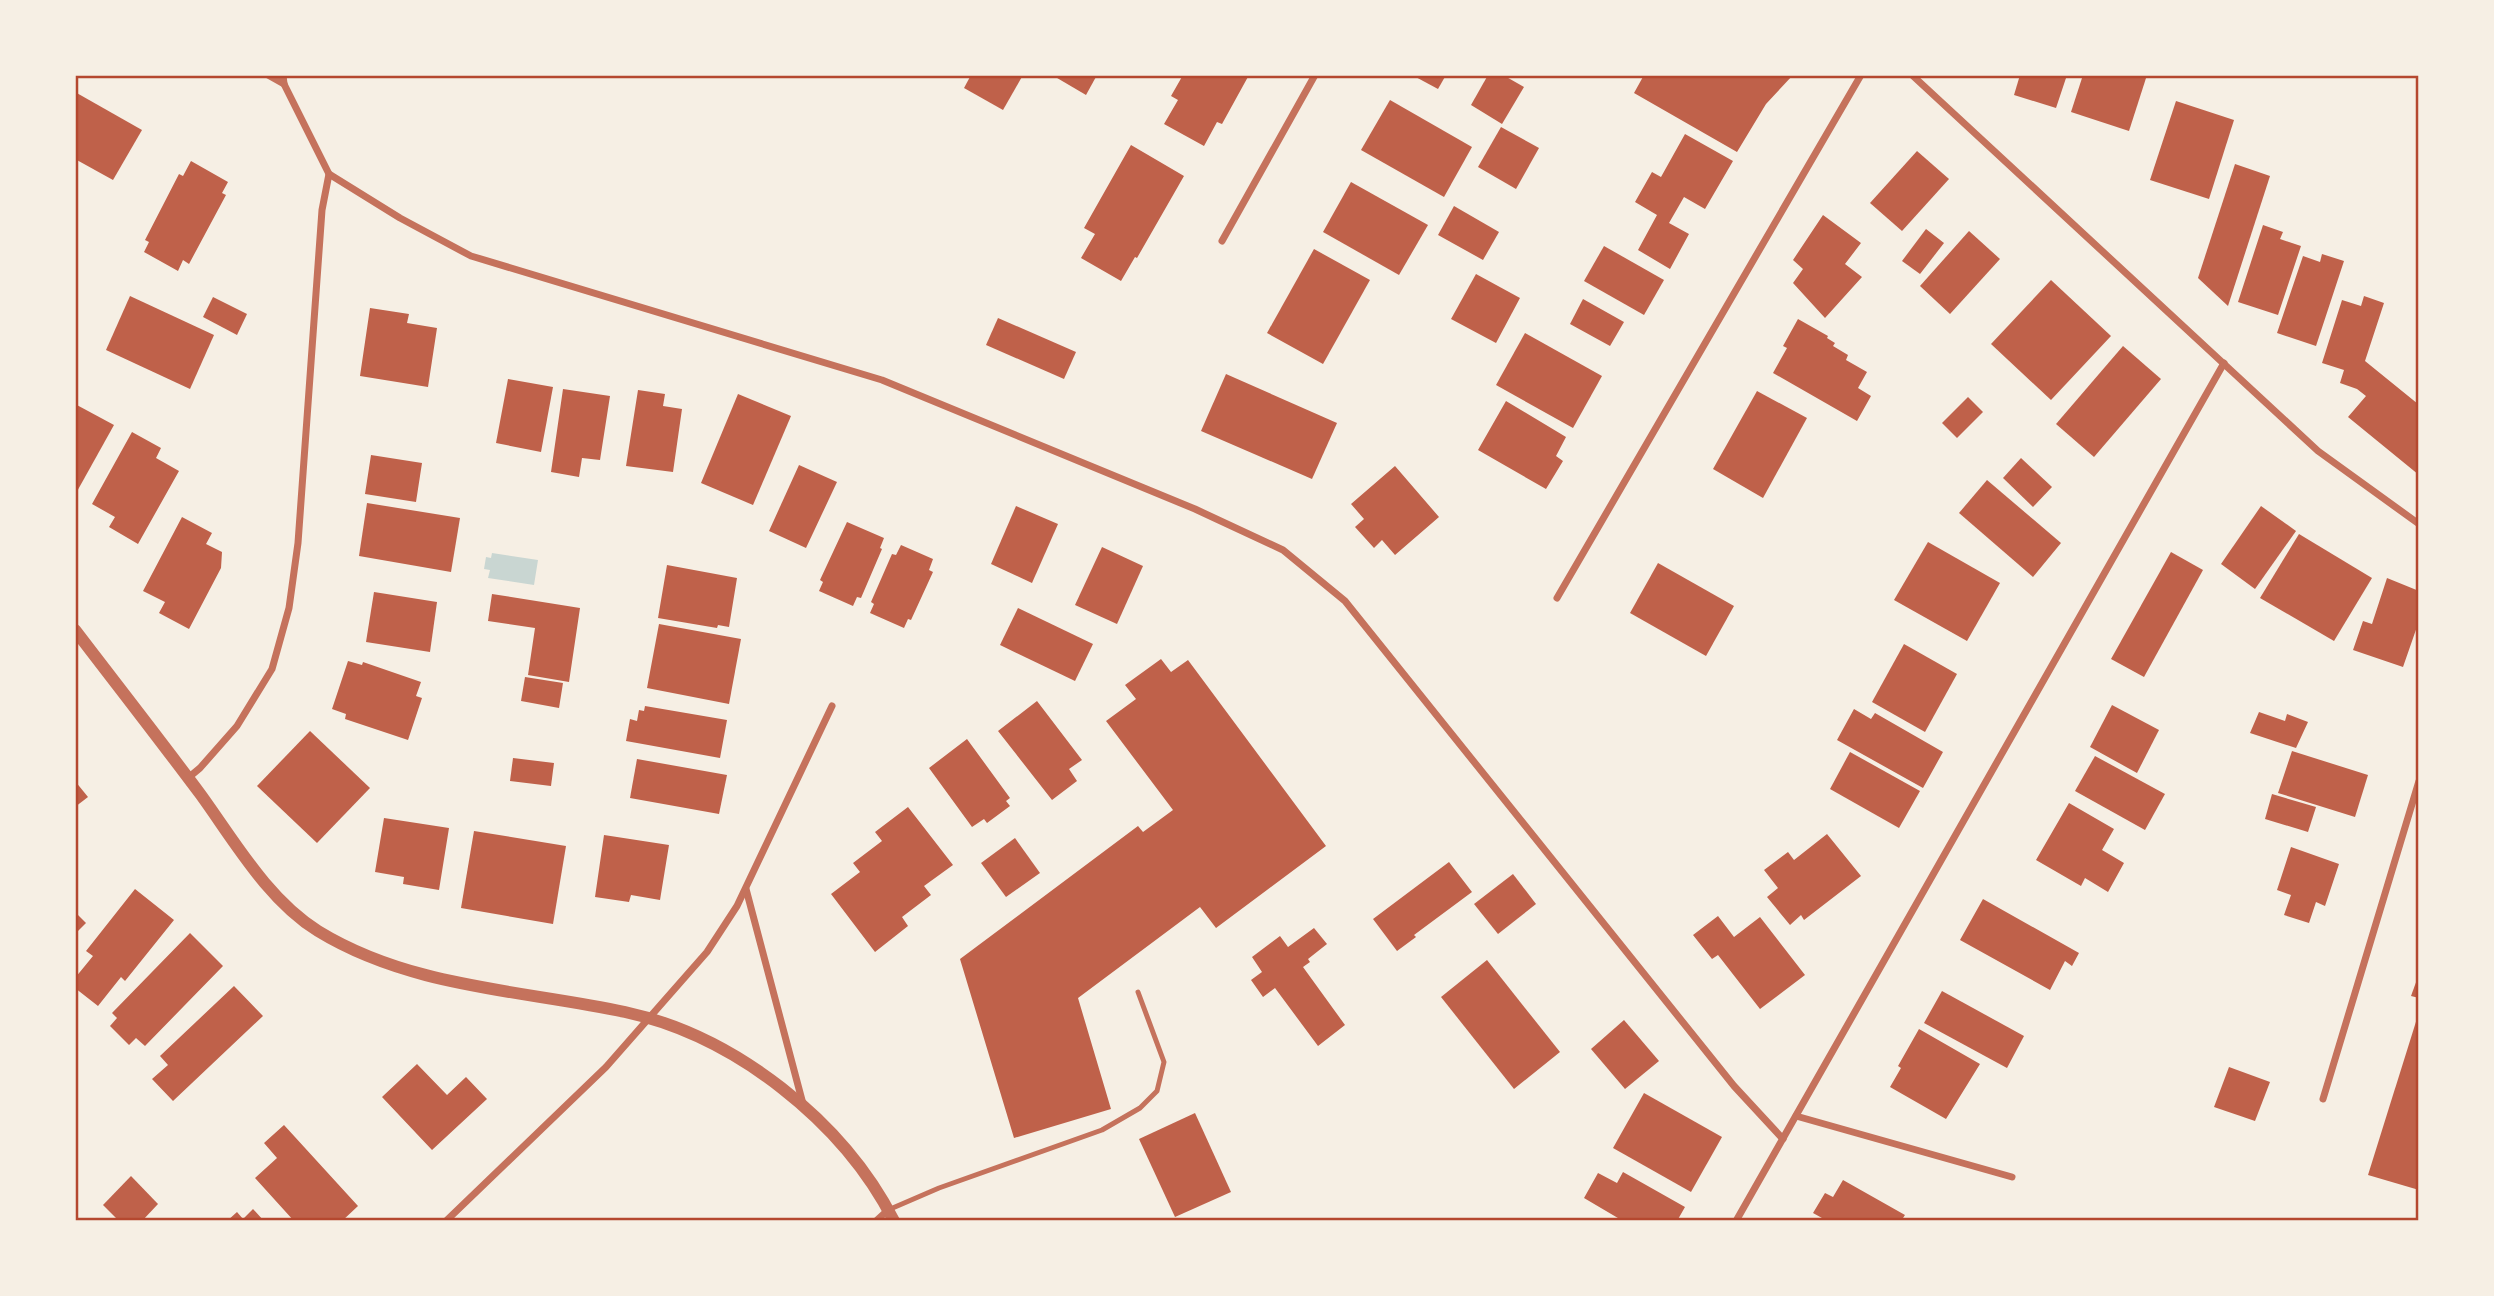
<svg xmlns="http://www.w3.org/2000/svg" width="2494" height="1296" font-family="'Fira Sans Condensed',sans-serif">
  <rect width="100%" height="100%" fill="#f6efe4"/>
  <polygon fill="#c9d6d2" points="492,553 538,560 534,585 488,578 490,570 484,569 486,557 491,558"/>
  <g fill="#bf614a">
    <polygon points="971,75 1023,75 1003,110 964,88"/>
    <polygon points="1052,75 1097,75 1086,95"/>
    <polygon points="1183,75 1249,75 1222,124 1217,122 1204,146 1164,124 1178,100 1171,96"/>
    <polygon points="1412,75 1446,75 1438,89"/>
    <polygon points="1488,75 1503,75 1524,87 1502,124 1471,105"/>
    <polygon points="1644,75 1793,75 1766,104 1737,152 1634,93"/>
    <polygon points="2020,75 2067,75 2056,108 2014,95"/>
    <polygon points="2083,75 2147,75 2129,131 2071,112"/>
    <polygon points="75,92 142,130 113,180 75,159"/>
    <polygon points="1390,100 1472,147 1444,197 1361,150"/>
    <polygon points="2176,101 2234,120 2209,199 2150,180"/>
    <polygon points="1501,127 1539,148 1516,189 1478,167"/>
    <polygon points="1685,134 1733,161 1705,209 1684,197 1669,223 1689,234 1670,269 1638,250 1657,215 1635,202 1652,172 1661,177"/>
    <polygon points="1131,145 1184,176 1137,258 1135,257 1121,281 1081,258 1095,234 1084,228"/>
    <polygon points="1917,151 1949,179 1902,231 1870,203"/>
    <polygon points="191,161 228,182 222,193 226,195 189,264 183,260 178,271 144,252 149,242 145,240 179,174 183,176"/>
    <polygon points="2235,164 2270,176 2228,306 2198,278"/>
    <polygon points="1351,182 1428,225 1399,275 1323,232"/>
    <polygon points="1454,206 1499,232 1483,260 1438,235"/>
    <polygon points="1823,215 1861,243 1845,264 1862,277 1825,318 1793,283 1803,269 1793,260"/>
    <polygon points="2263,225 2283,232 2280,239 2301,246 2278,315 2238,302"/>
    <polygon points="1926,229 1944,243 1920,274 1902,261"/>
    <polygon points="1969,231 2000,259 1950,314 1920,286"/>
    <polygon points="1604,246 1664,280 1644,315 1584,281"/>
    <polygon points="1314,249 1370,280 1323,364 1267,333"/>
    <polygon points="2322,254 2344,261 2316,346 2277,333 2303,256 2320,262"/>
    <polygon points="1476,274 1520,298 1496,343 1451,319"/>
    <polygon points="2051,280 2111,336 2051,400 1991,344"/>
    <polygon points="130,296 214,335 190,389 106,350"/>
    <polygon points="2364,296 2384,303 2365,361 2418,404 2419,475 2348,417 2366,396 2357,389 2340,383 2344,370 2322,363 2342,300 2361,306"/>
    <polygon points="213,297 247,314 237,335 203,317"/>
    <polygon points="1583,299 1624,322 1610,346 1570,324"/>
    <polygon points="370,308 409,314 407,323 437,328 428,387 360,376"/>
    <polygon points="998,318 1076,352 1064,379 986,345"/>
    <polygon points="1798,319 1828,336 1827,338 1835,343 1833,346 1848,355 1846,360 1867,372 1858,388 1871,396 1857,421 1773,373 1787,348 1783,346"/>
    <polygon points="1525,333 1602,376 1573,428 1496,385"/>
    <polygon points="2123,346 2161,379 2094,457 2056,424"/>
    <polygon points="1226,374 1337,423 1312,479 1201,431"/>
    <polygon points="508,379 553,387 541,452 496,443"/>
    <polygon points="563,389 610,396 600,460 582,458 579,477 551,472"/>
    <polygon points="638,390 665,394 663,406 682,409 673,472 626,466"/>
    <polygon points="1757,391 1807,418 1763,498 1713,469"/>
    <polygon points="738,394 791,416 753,505 701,483"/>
    <polygon points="1968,397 1983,412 1957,438 1942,423"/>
    <polygon points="1506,401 1566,437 1556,456 1563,461 1546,489 1478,450"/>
    <polygon points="75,404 114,425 75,495"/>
    <polygon points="132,432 161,448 156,458 179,471 138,544 109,527 115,517 92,504"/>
    <polygon points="371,455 422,463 416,502 365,494"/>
    <polygon points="2021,458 2052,487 2033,507 2003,478"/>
    <polygon points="799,465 837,482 806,548 769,531"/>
    <polygon points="1395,466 1439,517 1395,555 1382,540 1374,548 1355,527 1364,519 1351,504"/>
    <polygon points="1987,480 2061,543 2033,577 1959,513"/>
    <polygon points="367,503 460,518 451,572 359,556"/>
    <polygon points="1016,506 1058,524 1032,583 991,564"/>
    <polygon points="2261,506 2296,531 2255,589 2221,564"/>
    <polygon points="182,517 212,533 206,544 222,552 221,568 189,629 159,613 165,602 143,591"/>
    <polygon points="847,522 884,538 880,548 882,549 861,598 857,597 853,606 819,591 823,582 820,580"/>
    <polygon points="2299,534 2372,578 2334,641 2260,598"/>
    <polygon points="1928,542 2000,583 1967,641 1894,600"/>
    <polygon points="901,545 933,559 929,570 933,572 911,620 908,619 904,628 870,613 874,604 871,602 892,554 896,555"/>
    <polygon points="1102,547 1143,566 1117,624 1075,605"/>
    <polygon points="2171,552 2203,570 2144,677 2111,659"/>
    <polygon points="1658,563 1734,606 1706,656 1630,613"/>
    <polygon points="667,565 737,578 729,627 718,625 717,628 658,618"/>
    <polygon points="2387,578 2419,591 2419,621 2403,667 2353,650 2363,621 2372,624"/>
    <polygon points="374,592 437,602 430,652 366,642"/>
    <polygon points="492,594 580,608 569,682 528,675 535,628 488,621"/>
    <polygon points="1018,608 1093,644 1075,681 1000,645"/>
    <polygon points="659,624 741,639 729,704 647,688"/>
    <polygon points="1904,644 1957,674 1925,732 1872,702"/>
    <polygon points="1161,659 1171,672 1188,660 1326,846 1216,928 1200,907 1078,998 1111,1109 1014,1138 960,959 1138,826 1143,832 1173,810 1106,721 1136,699 1125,685"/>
    <polygon points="348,661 362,665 363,662 421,682 416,696 422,698 408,740 345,719 346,714 332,709"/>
    <polygon points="525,677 563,683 559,708 521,701"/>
    <polygon points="1037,701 1082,760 1069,769 1077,781 1052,800 998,731"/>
    <polygon points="2112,705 2159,730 2137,773 2090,747"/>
    <polygon points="645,706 727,720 720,758 626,741 630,719 637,721 639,710 644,711"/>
    <polygon points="1854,709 1871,719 1875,713 1943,752 1923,788 1837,740"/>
    <polygon points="2259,712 2285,721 2287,714 2308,722 2296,748 2250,733"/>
    <polygon points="310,731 370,788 317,843 257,786"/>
    <polygon points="967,739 1010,798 1006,801 1010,806 987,823 984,819 972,827 929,768"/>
    <polygon points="2292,751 2368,775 2355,817 2278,793"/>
    <polygon points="1850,752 1920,791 1899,828 1830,789"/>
    <polygon points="2095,756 2165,794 2145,830 2075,791"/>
    <polygon points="513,758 554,763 551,786 510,781"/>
    <polygon points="637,759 727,775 719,814 630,798"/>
    <polygon points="75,781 88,797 75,807"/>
    <polygon points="2272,794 2316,807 2308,832 2265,819"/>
    <polygon points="2069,803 2114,829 2102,850 2124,863 2108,892 2085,878 2081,886 2036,860"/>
    <polygon points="908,807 953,865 924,886 931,895 902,917 908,926 875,952 831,894 860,872 853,863 882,841 875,832"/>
    <polygon points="384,818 449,828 439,890 403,884 404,877 375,872"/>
    <polygon points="474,831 566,846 553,924 461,908"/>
    <polygon points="1827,834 1861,876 1804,920 1801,915 1790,925 1767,897 1778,888 1764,870 1788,852 1794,860"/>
    <polygon points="604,835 669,845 660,900 631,895 629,902 595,897"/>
    <polygon points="1015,838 1040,873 1006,897 981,863"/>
    <polygon points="2291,847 2339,864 2325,906 2316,902 2309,923 2284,915 2291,895 2277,890"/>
    <polygon points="1449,862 1472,892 1414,935 1416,937 1397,951 1373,919"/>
    <polygon points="1513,874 1536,904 1498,934 1474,904"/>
    <polygon points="135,889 174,920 125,981 121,977 98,1006 75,988 75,978 93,956 86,951"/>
    <polygon points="1983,899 2079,953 2072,966 2065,961 2050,990 1960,940"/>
    <polygon points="75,912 86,923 75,934"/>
    <polygon points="1718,916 1734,937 1760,917 1805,975 1760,1009 1718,955 1712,959 1693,935"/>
    <polygon points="1314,928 1327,944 1308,959 1310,962 1303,967 1345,1025 1318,1046 1275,988 1263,997 1251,980 1262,972 1252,957 1280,936 1288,947"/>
    <polygon points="190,933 223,966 145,1046 136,1038 129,1045 110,1026 117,1018 112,1013"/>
    <polygon points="1487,960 1560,1052 1514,1089 1441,997"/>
    <polygon points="2419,974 2419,998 2411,996"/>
    <polygon points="234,986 263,1016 173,1101 152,1079 168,1065 160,1056"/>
    <polygon points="1942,991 2024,1036 2007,1068 1924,1023"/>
    <polygon points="2419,1012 2419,1190 2368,1175"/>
    <polygon points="1624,1020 1659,1061 1625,1089 1591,1049"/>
    <polygon points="1919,1029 1980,1064 1946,1119 1890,1087 1901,1068 1898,1066"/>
    <polygon points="417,1064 447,1095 466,1077 487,1099 432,1150 382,1097"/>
    <polygon points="2229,1067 2270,1082 2255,1121 2214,1107"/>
    <polygon points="1644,1093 1722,1137 1691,1192 1613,1148"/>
    <polygon points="1195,1113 1231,1192 1175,1217 1139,1139"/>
    <polygon points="284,1125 358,1206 342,1221 294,1221 255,1178 277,1158 264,1143"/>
    <polygon points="1623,1172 1685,1207 1677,1221 1623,1221 1584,1198 1598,1173 1617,1183"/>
    <polygon points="131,1176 158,1204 142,1221 119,1221 103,1205"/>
    <polygon points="1843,1180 1905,1215 1901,1221 1820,1221 1822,1218 1813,1213 1825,1193 1833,1197"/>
    <polygon points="253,1209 264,1221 227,1221 237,1212 243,1219"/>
  </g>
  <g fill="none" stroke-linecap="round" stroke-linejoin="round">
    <polyline stroke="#c5725c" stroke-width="5" points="888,1210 939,1188 1102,1130 1140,1108 1157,1091 1164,1062 1138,992"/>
    <g stroke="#c5725c" stroke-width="7">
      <polyline points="268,75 284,84"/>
      <polyline points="1912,75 2318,451 2419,524"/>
      <polyline points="329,174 400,218 471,256 882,380 1195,509 1283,550 1345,601 1734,1086 1783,1139"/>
      <polyline points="1222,241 1315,75"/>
      <polyline points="1557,598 1861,75"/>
      <polyline points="188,778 200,768 237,726 272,669 289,608 298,543 322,210 329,174 284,84 283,75"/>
      <polyline points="746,889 803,1104"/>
      <polyline points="2323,1099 2419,781"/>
      <polyline points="1796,1116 2012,1177"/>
      <polyline points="446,1221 606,1067 707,952 737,906 832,706"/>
      <polyline points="876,1221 888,1210"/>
      <polyline points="1736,1221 2224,363"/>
    </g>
    <path stroke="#c5725c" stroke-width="12" d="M75,630C117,685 160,740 201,795C235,842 268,900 318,931C411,988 522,990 625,1012C735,1036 843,1121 894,1221"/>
  </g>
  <rect width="2494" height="1296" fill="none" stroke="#f6efe4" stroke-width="154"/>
  <rect x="77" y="77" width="2340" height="1142" fill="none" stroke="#b5482f" stroke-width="2.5"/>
</svg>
